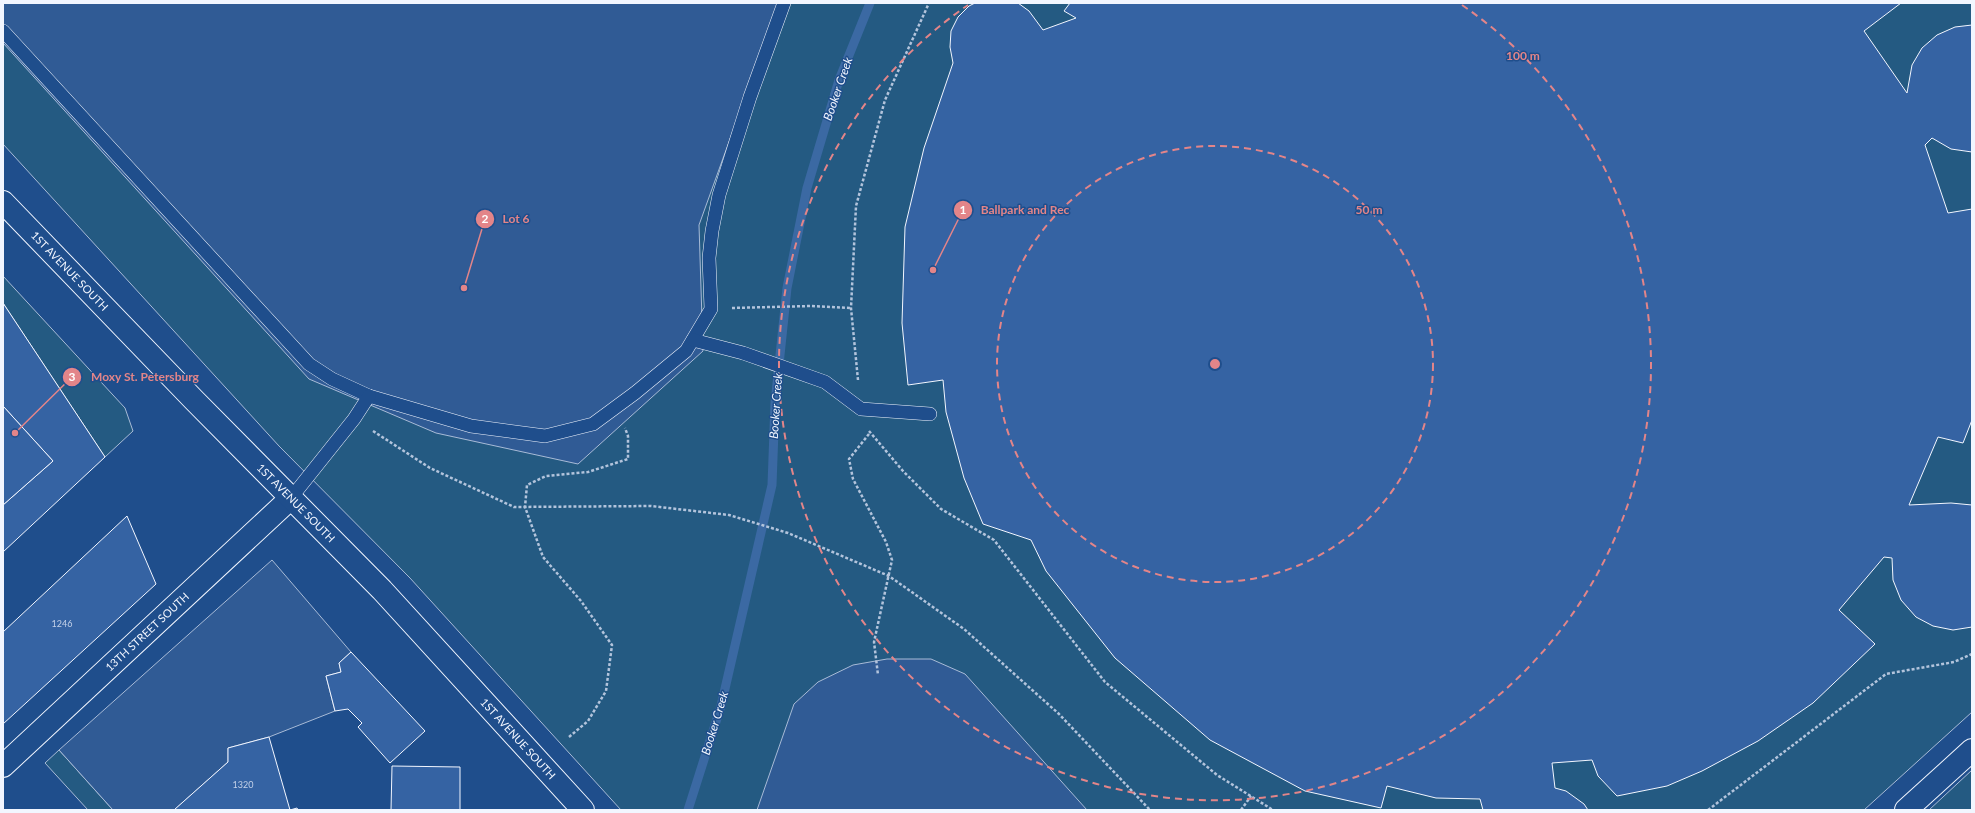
<svg xmlns="http://www.w3.org/2000/svg" width="1975" height="813" font-family="Lato,sans-serif">
  <rect width="100%" height="100%" fill="#1f4e8c"/>
  <g fill="#245a82" stroke="#a8bbd7">
    <polygon points="3,3 1972,3 1972,712 1864,810 621,810 410,578 279,446 3,144"/>
    <polygon points="3,276 125,408 133,431 105,457 3,303"/>
    <polygon points="59,750 113,810 88,810 45,763"/>
    <polygon points="1972,770 1972,810 1929,810"/>
  </g>
  <g fill="#305b95" stroke="#a8bbd7">
    <polygon points="3,3 779,3 699,225 703,351 578,464 436,433 309,379 3,43"/>
    <polygon points="272,560 351,652 339,663 341,672 326,676 335,711 269,737 228,748 228,762 174,810 113,810 59,750"/>
    <polygon points="887,659 931,659 965,674 1087,810 757,810 794,704 818,682 853,665"/>
  </g>
  <g fill="none" stroke-linecap="round" stroke-linejoin="round">
    <polyline stroke="#3b69a3" stroke-width="9" points="688,810 721,706 772,485 775,403 787,288 807,188 839,80 870,3"/>
  </g>
  <g fill="#3563a3" stroke="#f2f6ff">
    <polygon points="975,3 1018,3 1029,11 1043,30 1076,18 1064,11 1070,3 1901,3 1864,31 1907,93 1912,65 1922,48 1937,35 1955,27 1972,25 1972,152 1951,149 1932,138 1925,145 1948,213 1972,209 1972,420 1963,443 1938,437 1909,505 1951,503 1972,505 1972,627 1953,630 1933,626 1916,617 1901,600 1893,580 1892,558 1884,557 1839,610 1875,644 1813,703 1758,741 1702,771 1667,786 1617,796 1598,776 1592,760 1552,763 1555,788 1566,791 1584,804 1588,810 1483,810 1480,799 1436,798 1387,786 1381,808 1305,791 1210,740 1115,658 1046,571 1031,540 983,524 964,478 946,412 943,380 908,385 902,323 905,227 924,148 953,63 950,47 951,31 958,17 969,6"/>
    <polygon points="3,303 105,457 3,552 3,505 53,461 3,406"/>
    <polygon points="3,406 53,461 3,505"/>
    <polygon points="127,516 156,584 3,724 3,632"/>
    <polygon points="351,652 425,731 390,763 358,727 362,723 348,709 335,711 326,676 341,672 339,663"/>
    <polygon points="269,737 290,810 297,808 298,810 174,810 228,762 228,748"/>
    <polygon points="392,766 460,767 460,810 391,810"/>
  </g>
  <g fill="none" stroke-linecap="round" stroke-linejoin="round">
    <g stroke="#f2f6ff" stroke-width="14">
      <g id="service">
        <polyline points="3,31 309,364 332,379 369,396 471,426 545,436 593,424 635,393 686,351 711,309 709,258 712,231 719,195 750,97 784,3"/>
        <polyline points="693,340 743,353 825,382 861,409 930,414"/>
        <polyline points="291,498 354,419 369,396"/>
      </g>
    </g>
    <g stroke="#f2f6ff" stroke-width="24">
      <g id="minor">
        <path id="s1" d="M3,766L291,498"/>
      </g>
    </g>
    <g stroke="#f2f6ff" stroke-width="24">
      <polyline id="tertiary" points="1906,810 1972,750"/>
    </g>
    <g stroke="#f2f6ff" stroke-width="24">
      <g id="primary">
        <path id="s2" d="M3,202L194,400L382,590L583,810"/>
      </g>
    </g>
    <g stroke="#b3c4dc" stroke-width="2.5" stroke-dasharray="3 2" stroke-linecap="butt">
      <polyline points="732,308 811,306 851,308"/>
      <polyline points="858,380 851,308 856,206 885,100 929,3"/>
      <polyline points="373,431 430,468 514,507 651,506 729,515 788,533 889,576 964,629 1059,714 1150,810"/>
      <polyline points="869,431 903,471 941,509 994,540 1105,682 1217,775 1273,810"/>
      <polyline points="869,434 849,459 853,479 886,542 892,560 874,642 878,675"/>
      <polyline points="569,737 588,721 606,691 612,645 581,601 543,557 525,507 527,485 546,476 588,472 628,459 628,436 625,428"/>
      <polyline points="1241,810 1251,796"/>
      <polyline points="1708,810 1886,674 1954,662 1972,654"/>
    </g>
    <use href="#service" stroke="#1f4e8c" stroke-width="13"/>
    <use href="#minor" stroke="#1f4e8c" stroke-width="22"/>
    <use href="#tertiary" stroke="#1f4e8c" stroke-width="22"/>
    <use href="#primary" stroke="#1f4e8c" stroke-width="22"/>
  </g>
  <g fill="none" stroke="#e38589" stroke-width="2" stroke-dasharray="7 5">
    <circle cx="1215" cy="364" r="218"/>
    <path d="M1462 5A436 436 0 1 1 968 5"/>
  </g>
  <g text-anchor="middle" stroke-width="3" stroke-linejoin="round" paint-order="stroke">
    <g font-size="9" fill="#c3d1e8">
      <text x="62" y="627">1246</text>
      <text x="243" y="788">1320</text>
    </g>
    <g font-size="11" fill="#f2f6ff" stroke="#1f4e8c">
      <text dy="4" stroke="none"><textPath href="#s2" startOffset="96">1ST AVENUE SOUTH</textPath></text>
      <text dy="4" stroke="none"><textPath href="#s2" startOffset="420">1ST AVENUE SOUTH</textPath></text>
      <text dy="4" stroke="none"><textPath href="#s1" startOffset="197">13TH STREET SOUTH</textPath></text>
      <text dy="4" stroke="none"><textPath href="#s2" startOffset="744">1ST AVENUE SOUTH</textPath></text>
    </g>
    <g font-size="12" font-style="italic" fill="#f2f6ff" stroke="#1f4e8c">
      <text transform="translate(838 89) rotate(-71)" y="4">Booker Creek</text>
      <text transform="translate(776 406) rotate(-86)" y="4">Booker Creek</text>
      <text transform="translate(715 723) rotate(-73)" y="4">Booker Creek</text>
    </g>
  </g>
  <circle cx="1215" cy="364" r="6" fill="#e38589" stroke="#1f4e8c" stroke-width="2"/>
  <g font-size="12" text-anchor="middle" font-weight="bold" fill="#e38589" stroke="#1f4e8c" stroke-width="3" stroke-linejoin="round" paint-order="stroke">
    <text x="1523" y="60">100 m</text>
    <text x="1369" y="214">50 m</text>
  </g>
  <path fill="none" stroke="#e38589" stroke-width="1.5" d="M933 270L963 210M464 288L485 219M15 433L72 377"/>
  <g fill="#e38589" stroke="#1f4e8c" stroke-width="1.5">
    <circle cx="933" cy="270" r="4"/>
    <circle cx="464" cy="288" r="4"/>
    <circle cx="15" cy="433" r="4"/>
    <circle cx="963" cy="210" r="10"/>
    <circle cx="485" cy="219" r="10"/>
    <circle cx="72" cy="377" r="10"/>
  </g>
  <g font-size="12" text-anchor="middle" font-weight="bold" fill="#fff">
    <text x="963" y="214">1</text>
    <text x="485" y="223">2</text>
    <text x="72" y="381">3</text>
  </g>
  <g font-size="12" text-anchor="middle" font-weight="bold" fill="#e38589" stroke="#1f4e8c" stroke-width="3" stroke-linejoin="round" paint-order="stroke">
    <text x="1025" y="214">Ballpark and Rec</text>
    <text x="516" y="223">Lot 6</text>
    <text x="145" y="381">Moxy St. Petersburg</text>
  </g>
  <rect width="1975" height="813" fill="none" stroke="#f2f6ff" stroke-width="8"/>
</svg>
